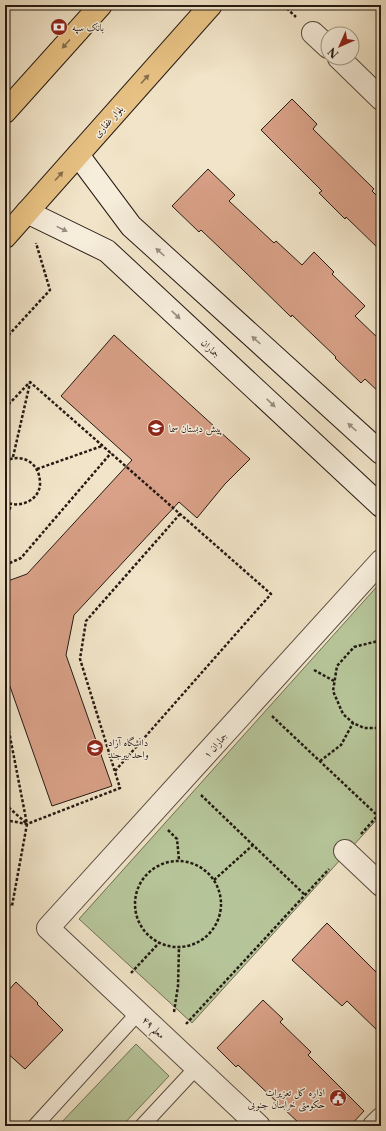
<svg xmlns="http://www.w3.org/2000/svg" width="386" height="1131" font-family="'Libre Caslon Text',Amiri,serif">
  <rect width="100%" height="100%" fill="#f1e4c8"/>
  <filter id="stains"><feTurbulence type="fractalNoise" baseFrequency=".005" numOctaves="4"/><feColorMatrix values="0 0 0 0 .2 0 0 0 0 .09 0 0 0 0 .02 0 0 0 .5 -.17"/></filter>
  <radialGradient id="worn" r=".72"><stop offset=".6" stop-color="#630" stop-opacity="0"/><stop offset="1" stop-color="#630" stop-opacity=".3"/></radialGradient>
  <g fill="#b6c599" stroke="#6e7056">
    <polygon points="381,582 381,815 192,1023 79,919"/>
    <polygon points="136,1044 169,1076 122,1126 58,1126"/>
  </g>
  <g fill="#d9a188" stroke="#251a13">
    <polygon points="292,99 317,124 313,129 374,189 372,191 381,200 381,251 346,217 345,219 319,193 322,191 261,130"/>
    <polygon points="208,169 235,195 229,201 274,243 276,241 302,265 314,252 334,272 332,274 365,306 355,316 381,341 381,394 365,379 361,383 335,358 336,357 292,315 291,317 241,268 201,230 199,232 172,206"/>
    <polygon points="114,335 250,459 225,484 197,518 179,502 74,615 66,655 112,786 52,806 7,678 5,675 5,582 27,574 132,460 61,396"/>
    <polygon points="327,923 381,977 381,1034 347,1001 342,1006 292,960"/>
    <polygon points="16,982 38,1003 37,1004 63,1030 25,1069 5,1051 5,994"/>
    <polygon points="263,1000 283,1019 280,1022 311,1052 308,1055 364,1111 350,1126 302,1126 238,1065 236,1067 217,1048"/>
  </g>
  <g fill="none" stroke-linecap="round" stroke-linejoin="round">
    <g stroke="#584c40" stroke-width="16">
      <g id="lane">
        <polyline points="35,1126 138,1013"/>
        <polyline points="142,1126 196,1068"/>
      </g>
    </g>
    <g stroke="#584c40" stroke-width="24">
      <g id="street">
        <polyline points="313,33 328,47"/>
        <polyline points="339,58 381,99"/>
        <polyline points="345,851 381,885"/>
        <polyline points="259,1126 48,928 381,561"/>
        <polyline points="374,1126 381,1119"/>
      </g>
    </g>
    <g stroke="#251a13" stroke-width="24">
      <g id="secondary">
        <polyline points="78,155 131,226 381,453"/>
        <polyline points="27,212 107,251 381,506"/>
      </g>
    </g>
    <g stroke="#251a13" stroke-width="24">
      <g id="primary">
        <polyline points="5,112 101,5"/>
        <polyline points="5,237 211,5"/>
      </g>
    </g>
    <g stroke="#251a13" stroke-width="2.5" stroke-dasharray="3 2" stroke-linecap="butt">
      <polyline points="283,5 296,17"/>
      <polyline points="5,339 50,290 36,243"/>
      <polyline points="5,408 30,382 271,594 115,771"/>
      <polyline points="13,457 30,383"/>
      <path d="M5,461C22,453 39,462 40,482C41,500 20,509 5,502"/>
      <polyline points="37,469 102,446"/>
      <polyline points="5,524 11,505"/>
      <polyline points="5,565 21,558 111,453"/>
      <polyline points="378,641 381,618"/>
      <polyline points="381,642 378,641 354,647 337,666 333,691 343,714 353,723 364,728 381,728"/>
      <polyline points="314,670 334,681"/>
      <polyline points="5,711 27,824 12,906 5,904"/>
      <polyline points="272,716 378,816"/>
      <polyline points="320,761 341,745 353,723"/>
      <polyline points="201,795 305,895"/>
      <polyline points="5,804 26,823"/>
      <polyline points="5,820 27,824 120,788 80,659 86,621 180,514"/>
      <polyline points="168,830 177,839 179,860"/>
      <polyline points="361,834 381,812"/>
      <circle cx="178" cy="904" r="43"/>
      <polyline points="214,880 253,845"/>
      <polyline points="131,973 159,943"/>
      <polyline points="174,1012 178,986 179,947"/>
      <polyline points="186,1024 329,869"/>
    </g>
    <use href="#lane" stroke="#f6eddb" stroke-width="14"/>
    <use href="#street" stroke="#f6eddb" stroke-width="22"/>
    <use href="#secondary" stroke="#f6eddb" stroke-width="22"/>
    <use href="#primary" stroke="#e8c284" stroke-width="22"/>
  </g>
  <defs><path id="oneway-solid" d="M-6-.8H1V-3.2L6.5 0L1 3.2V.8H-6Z"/></defs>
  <g fill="#866e4c">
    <use href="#oneway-solid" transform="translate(66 44) rotate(132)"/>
    <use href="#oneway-solid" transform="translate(145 79) rotate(-48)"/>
    <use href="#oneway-solid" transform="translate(59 176) rotate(-48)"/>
  </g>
  <g fill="#988e81">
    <use href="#oneway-solid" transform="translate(62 229) rotate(26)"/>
    <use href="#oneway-solid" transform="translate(160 252) rotate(-138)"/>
    <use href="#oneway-solid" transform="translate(176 315) rotate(43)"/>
    <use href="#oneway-solid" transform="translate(256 340) rotate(-138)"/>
    <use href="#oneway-solid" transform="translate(271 403) rotate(43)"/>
    <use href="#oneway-solid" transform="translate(352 427) rotate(-138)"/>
  </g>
  <defs>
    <g id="bank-disc" transform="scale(0.9)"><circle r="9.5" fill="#8f2418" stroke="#f6eddb"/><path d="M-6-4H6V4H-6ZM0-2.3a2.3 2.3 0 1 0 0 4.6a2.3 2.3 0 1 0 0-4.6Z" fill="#fff"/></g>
    <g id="school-disc" transform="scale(0.9)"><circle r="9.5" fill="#8f2418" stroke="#f6eddb"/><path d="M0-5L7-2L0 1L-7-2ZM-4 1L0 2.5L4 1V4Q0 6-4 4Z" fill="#fff"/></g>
    <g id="university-disc" transform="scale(0.9)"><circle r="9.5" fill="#8f2418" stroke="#f6eddb"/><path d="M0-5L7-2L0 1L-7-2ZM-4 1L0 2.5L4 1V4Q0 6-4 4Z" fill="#fff"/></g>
    <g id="civic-disc" transform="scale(0.9)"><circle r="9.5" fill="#8f2418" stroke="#f6eddb"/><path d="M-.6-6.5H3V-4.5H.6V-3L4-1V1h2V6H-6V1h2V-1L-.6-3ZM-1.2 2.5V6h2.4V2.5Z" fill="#fff"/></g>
  </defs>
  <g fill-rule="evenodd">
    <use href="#bank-disc" x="59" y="27"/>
    <use href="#school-disc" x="156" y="428"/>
    <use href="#university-disc" x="95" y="748"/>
    <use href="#civic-disc" x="338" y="1098"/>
  </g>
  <g text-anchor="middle" stroke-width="3" stroke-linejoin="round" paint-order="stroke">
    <g font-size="10" fill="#251a13" stroke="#f6eddb" text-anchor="start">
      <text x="72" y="31">بانک سپه</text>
      <text x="169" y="432">پیش دبستان سما</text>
      <text x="108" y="746">دانشگاه آزاد<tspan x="108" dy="12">واحد بیرجند</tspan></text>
      <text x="325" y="1096" text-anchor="end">اداره کل تعزیرات<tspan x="325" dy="12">حکومتی خراسان جنوبی</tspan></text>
    </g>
    <g font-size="10" fill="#251a13" stroke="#f6eddb">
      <text transform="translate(108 121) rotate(-48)" y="4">بلوار غفاری</text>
      <text transform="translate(211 348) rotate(43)" y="4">جماران</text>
      <text transform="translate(215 745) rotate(-48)" y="4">جماران ۱</text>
      <text transform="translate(154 1027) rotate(43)" y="4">معلم ۴۹</text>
    </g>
  </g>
  <rect width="386" height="1131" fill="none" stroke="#f1e4c8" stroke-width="20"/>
  <rect x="6" y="6" width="374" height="1119" fill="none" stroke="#251a13" stroke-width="2"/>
  <rect x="10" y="10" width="366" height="1111" fill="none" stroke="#251a13"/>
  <g transform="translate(340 46) rotate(225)"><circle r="19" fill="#f6eddb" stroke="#a2998b"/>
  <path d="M0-3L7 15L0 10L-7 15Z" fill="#8f2418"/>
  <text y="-6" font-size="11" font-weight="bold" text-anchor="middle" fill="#251a13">N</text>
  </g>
  <rect width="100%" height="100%" filter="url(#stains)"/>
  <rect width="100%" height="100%" fill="url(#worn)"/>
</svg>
